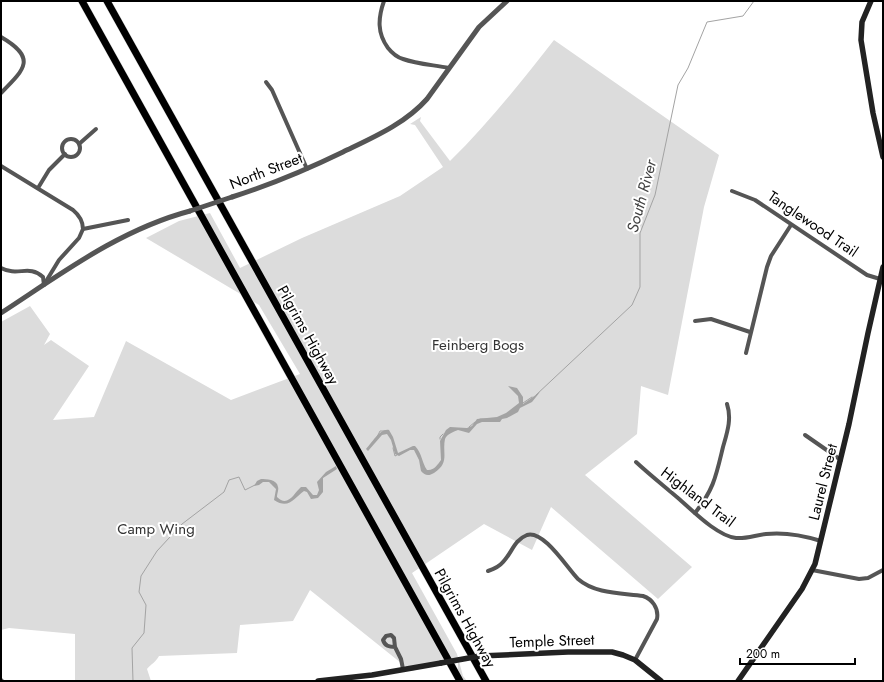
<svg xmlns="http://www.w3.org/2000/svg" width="884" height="682" font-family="Jost,sans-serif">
  <rect width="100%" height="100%" fill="#fff"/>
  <path fill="#dcdcdc" d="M554,40L719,155L704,207L668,395L641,386L637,434L585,475L692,567L658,599L551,507L532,550L484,524L412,573L457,654L463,676L467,681H458V660L411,671L310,590L293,621L240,625L237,653L159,656C156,662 151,664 147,669L151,681H75V634L9,628L1,630V322L30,306L50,334L44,345L51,340L89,366L53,420L94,417L126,341L231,400L300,374L259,305L146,238L179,221L210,213L240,268L302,238L400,196L443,167L415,125L410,124L421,117L420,121L450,161C488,124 521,82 554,40Z"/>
  <g fill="#a3a3a3">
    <path d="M508,386L517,388L523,397V404L540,392L532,402L520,408L518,412L507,418L502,419L500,422H482L477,424L469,433L458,430C453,432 447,434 445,439C442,453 450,463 434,473C429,476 425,476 421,471L419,460L414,450H410L399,456L395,454L391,440L387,434L382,435L368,451L366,449C372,443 380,428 389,430L393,437L398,453L413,446H415C422,453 422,463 427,470C434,471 438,464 441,460L440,441L446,430L450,427L467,428L472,426L477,419L497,417L506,413L519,403L518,396Z"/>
    <path d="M336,466L337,469L323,478V492L318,498L311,499L307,492L304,491C294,498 289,510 274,500L276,489L269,482H263L259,485L254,486L257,481L261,479C266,479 277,479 278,487C279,489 277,494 277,497C288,508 294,493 301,487H306L313,495H317L319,490L317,482L326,472Z"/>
  </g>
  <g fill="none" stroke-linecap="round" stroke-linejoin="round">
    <g stroke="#a3a3a3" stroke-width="1">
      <polyline points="536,395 632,305 640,287 640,233 655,195 678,85 688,68 707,22 743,16 754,1"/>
      <polyline points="523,403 532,397"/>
      <polyline points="480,419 489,419"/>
      <polyline points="469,427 475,422"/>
      <polyline points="377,437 380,431 385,431"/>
      <polyline points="440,439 440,437 443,434"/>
      <polyline points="393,448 395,456 397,455"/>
      <polyline points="133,681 132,648 144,633 146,605 139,592 141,576 157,551 182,524 224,492 229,480 239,477 245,490 255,485"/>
    </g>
    <g stroke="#dbdbdb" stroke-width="8">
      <g id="motorway">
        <polyline points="82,1 460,681"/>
        <polyline points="107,1 486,681"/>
      </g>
    </g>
    <g stroke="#555" stroke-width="4">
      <path d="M384,1C378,18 377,33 388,48C392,53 396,57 403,59C417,64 434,65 449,68"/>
      <path d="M1,37C37,58 25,69 1,93"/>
      <polyline points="266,82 272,90 307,169"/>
      <circle cx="71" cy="148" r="9"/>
      <polyline points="79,144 96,129"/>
      <path d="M1,166L73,210C79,215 83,220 83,229"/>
      <polyline points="38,188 49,170 65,154"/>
      <polyline points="732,191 755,200 867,275 880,279"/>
      <path d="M1,268C18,277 29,264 43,277L44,285"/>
      <polyline points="45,283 59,260 79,238 83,229 128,220"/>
      <polyline points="695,321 711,319 750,332"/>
      <polyline points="746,353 767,267 771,256 791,225"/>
      <polyline points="805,435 841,460"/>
      <path d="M636,462C650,475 664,486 678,498C692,510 717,536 736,538C746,539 756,535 766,534C785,532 802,535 821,541"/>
      <path d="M695,513C714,489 716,476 723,447C727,433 732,419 727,404"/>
      <polyline points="812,570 859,579 868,578 883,570"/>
      <path d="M488,571C494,569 499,567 503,562C512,553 514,540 527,535C544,530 567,568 578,579C595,594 622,593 643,596C652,599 659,608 657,619L635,660"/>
      <path d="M395,647C389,647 385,646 383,640L386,636L391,635L394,638L395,647L401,659L403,669"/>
      <polyline points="1,680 2,681"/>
    </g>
    <g stroke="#555" stroke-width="5">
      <path d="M232,197C270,185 306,170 343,152C372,138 405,124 427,99L479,27L507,1"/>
      <path d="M1,313C61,274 119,230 190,211"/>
    </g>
    <g stroke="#222" stroke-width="5.5">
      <polyline points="871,1 862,22 861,40 873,113 883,157"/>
      <polyline points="480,656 568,652 612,652 623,655 635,660 661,681"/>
      <polyline points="318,681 372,675 441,663"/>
      <polyline points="738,681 802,589 815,564 849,424 868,333 883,267"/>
    </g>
    <use href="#motorway" stroke="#000" stroke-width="7"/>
    <polyline stroke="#555" stroke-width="5" points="190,211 232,197"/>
    <polyline stroke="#222" stroke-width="5.5" points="441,663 480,656"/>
  </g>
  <g text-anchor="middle" stroke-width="4" stroke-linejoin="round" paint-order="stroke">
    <g font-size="15" fill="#000" stroke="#fff">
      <text transform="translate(266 171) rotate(-21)" y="5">North Street</text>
      <text transform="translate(813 224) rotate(34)" y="5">Tanglewood Trail</text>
      <text transform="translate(308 335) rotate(61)" y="5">Pilgrims Highway</text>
      <text transform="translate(823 482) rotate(-76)" y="5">Laurel Street</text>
      <text transform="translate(698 497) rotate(37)" y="5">Highland Trail</text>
      <text transform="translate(465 618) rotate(61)" y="5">Pilgrims Highway</text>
      <text transform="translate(552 641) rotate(-2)" y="5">Temple Street</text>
    </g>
    <g font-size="15" fill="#333" stroke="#fff">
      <text x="478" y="350">Feinberg Bogs</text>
      <text x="156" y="534">Camp Wing</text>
    </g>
    <g font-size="16" font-style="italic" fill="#444" stroke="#fff">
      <text transform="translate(641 196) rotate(-75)" y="6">South River</text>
    </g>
  </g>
  <rect width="884" height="682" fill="none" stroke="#000000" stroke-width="4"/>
  <path d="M740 658v6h115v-6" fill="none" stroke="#000000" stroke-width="2"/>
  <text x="746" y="658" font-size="12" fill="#000000" stroke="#ffffff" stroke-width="3" paint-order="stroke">200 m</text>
</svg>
